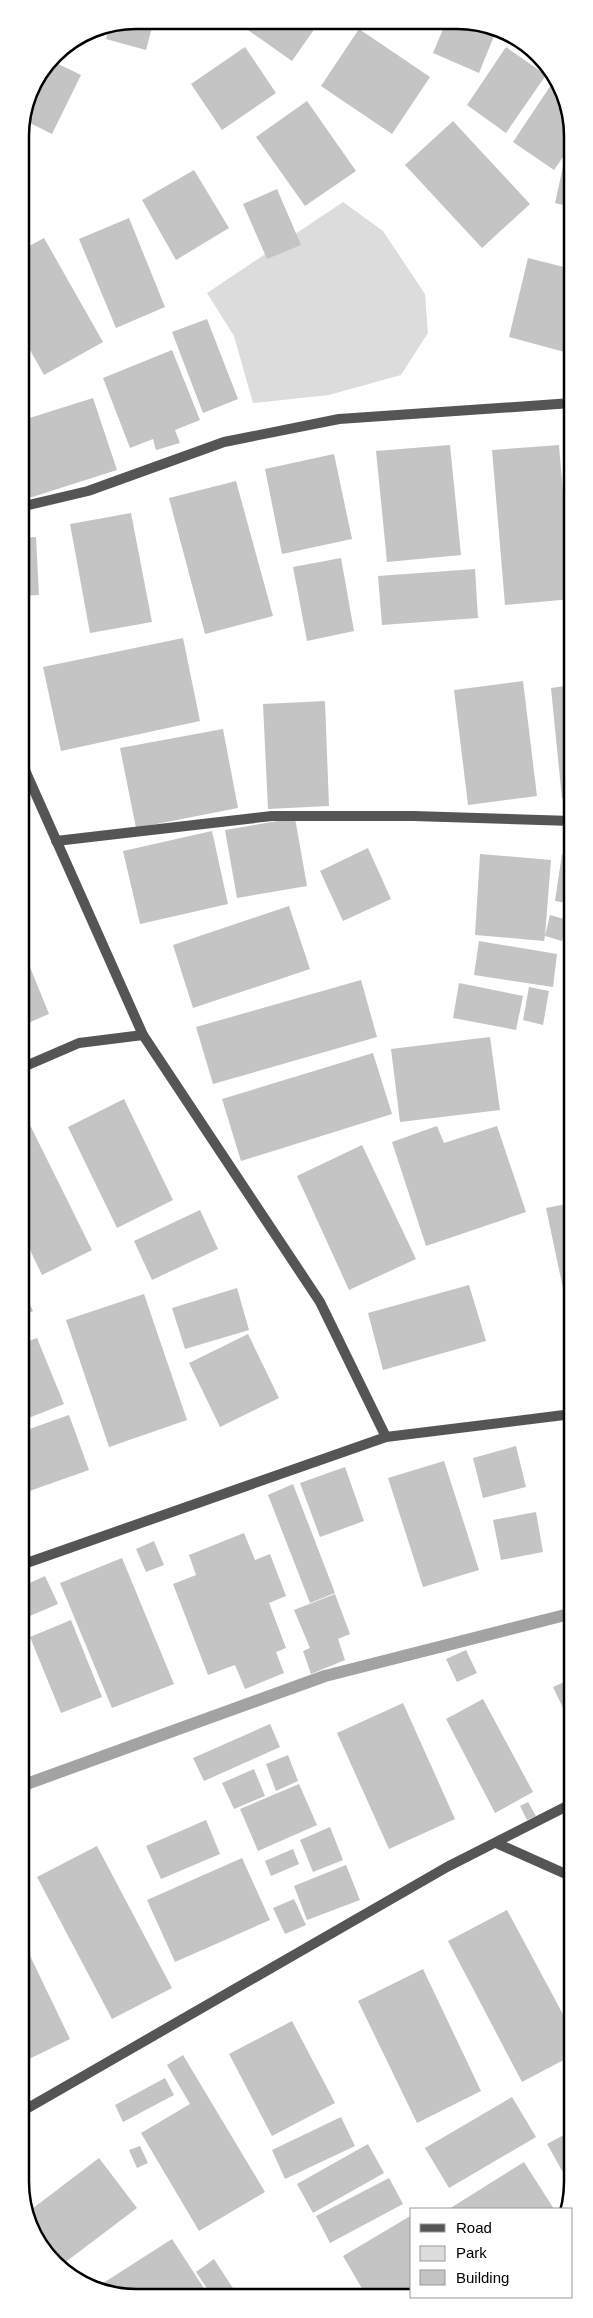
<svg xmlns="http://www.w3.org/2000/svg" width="593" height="2318" font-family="Arial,sans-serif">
  <rect width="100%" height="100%" fill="#fff"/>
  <polygon fill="#dcdcdc" points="343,202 383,231 425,294 428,333 401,375 329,395 253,403 234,336 207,293"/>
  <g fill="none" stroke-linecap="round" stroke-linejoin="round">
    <polyline stroke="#a3a3a3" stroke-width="12" points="21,1786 325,1676 573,1613"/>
  </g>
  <g fill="#c4c4c4">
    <polygon points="136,20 154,20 146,50 106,39 110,25"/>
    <polygon points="235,21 320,21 292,61"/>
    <polygon points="446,22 461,22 494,36 479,73 433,53"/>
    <polygon points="359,29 430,77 392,134 321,86"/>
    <polygon points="245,47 276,93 222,130 191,84"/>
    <polygon points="506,47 546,75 506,133 467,105"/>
    <polygon points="50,60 81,75 52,134 22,119 29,91"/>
    <polygon points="553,82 572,120 572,144 554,170 513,142"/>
    <polygon points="307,101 356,171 305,206 256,137"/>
    <polygon points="453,121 530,204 482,248 405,165"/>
    <polygon points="564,162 572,164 572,207 555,203"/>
    <polygon points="194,170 229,228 176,260 142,200"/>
    <polygon points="277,189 301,245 267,259 243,204"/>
    <polygon points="129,218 165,307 116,328 79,239"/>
    <polygon points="44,238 103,342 44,375 20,332 20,251"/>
    <polygon points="528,258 572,269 572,354 509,337"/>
    <polygon points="207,319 238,399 203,413 172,332"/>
    <polygon points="172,350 200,420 175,430 180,443 156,450 153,439 130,448 103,378"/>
    <polygon points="93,398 117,470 26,499 20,481 20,421"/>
    <polygon points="450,445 461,555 387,562 376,451"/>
    <polygon points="559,445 572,599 505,605 492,450"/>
    <polygon points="334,454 352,539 282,554 265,469"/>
    <polygon points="236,481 273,616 205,634 169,498"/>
    <polygon points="131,513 152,622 90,633 70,524"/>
    <polygon points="36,537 39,595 20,596 20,538"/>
    <polygon points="341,558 354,631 307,641 293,567"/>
    <polygon points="475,569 478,618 382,625 378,576"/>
    <polygon points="183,638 200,721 61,751 43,667"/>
    <polygon points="523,681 537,796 468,805 454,690"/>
    <polygon points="572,685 572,798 562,799 551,688"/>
    <polygon points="325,701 329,806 268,809 263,704"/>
    <polygon points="223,729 238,808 136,828 120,748"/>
    <polygon points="295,818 307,886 237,898 225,830"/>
    <polygon points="212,831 228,904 140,924 123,851"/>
    <polygon points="368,848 391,899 343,921 320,871"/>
    <polygon points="480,854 551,860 545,936 550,915 568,920 562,941 545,936 544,941 475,935"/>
    <polygon points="562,854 572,855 572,904 555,901"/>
    <polygon points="289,906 310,969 193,1008 173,945"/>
    <polygon points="479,941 557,954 553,987 474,975"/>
    <polygon points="21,945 49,1014 21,1026"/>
    <polygon points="361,980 377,1037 213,1084 196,1027"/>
    <polygon points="459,983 523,996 516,1030 453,1018"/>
    <polygon points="529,987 549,991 543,1025 523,1020"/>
    <polygon points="490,1037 500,1110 400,1122 391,1049"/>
    <polygon points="373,1053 392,1114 241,1161 222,1099"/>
    <polygon points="124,1099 173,1200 117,1228 68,1127"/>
    <polygon points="28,1121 92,1250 42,1275 21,1231 21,1124"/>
    <polygon points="437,1126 444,1143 497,1126 526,1212 426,1246 392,1142"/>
    <polygon points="568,1130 572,1130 572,1191 567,1191"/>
    <polygon points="362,1145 416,1259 349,1290 297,1176"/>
    <polygon points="567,1204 569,1218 569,1209 572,1208 572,1331 546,1208"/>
    <polygon points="200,1210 218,1249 152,1280 134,1241"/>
    <polygon points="469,1285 486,1341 383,1370 368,1313"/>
    <polygon points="21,1286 33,1311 21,1317"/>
    <polygon points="237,1288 249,1330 185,1349 172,1308"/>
    <polygon points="144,1294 187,1420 109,1447 66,1320"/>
    <polygon points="248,1334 279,1398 220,1427 189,1363"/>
    <polygon points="37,1338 64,1404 21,1421 21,1344"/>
    <polygon points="69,1415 89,1470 21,1494 21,1432"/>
    <polygon points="516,1446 526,1487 483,1498 473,1458"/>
    <polygon points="444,1461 479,1570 423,1587 388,1478"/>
    <polygon points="345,1467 364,1521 320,1537 300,1483"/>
    <polygon points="293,1484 335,1593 310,1603 268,1495"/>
    <polygon points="536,1512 543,1552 501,1560 493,1520"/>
    <polygon points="244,1533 255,1560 270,1554 286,1596 269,1603 286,1648 276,1652 284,1673 245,1689 235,1665 208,1675 173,1584 196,1575 189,1555"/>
    <polygon points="154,1541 164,1565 146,1572 136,1549"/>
    <polygon points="122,1558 174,1684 112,1708 60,1583"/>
    <polygon points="45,1576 58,1604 25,1618 21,1610 21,1587"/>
    <polygon points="335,1594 350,1634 338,1639 345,1660 311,1674 303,1651 310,1648 294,1610"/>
    <polygon points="71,1620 102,1697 61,1713 30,1637"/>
    <polygon points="466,1650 477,1673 457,1682 446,1659"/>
    <polygon points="573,1678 573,1729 553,1687"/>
    <polygon points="483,1699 533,1792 495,1813 446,1719"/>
    <polygon points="403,1703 455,1819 389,1849 337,1733"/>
    <polygon points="270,1724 280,1747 204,1781 193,1758"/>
    <polygon points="288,1755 298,1781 276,1791 266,1764"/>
    <polygon points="254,1769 265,1796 234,1809 222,1783"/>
    <polygon points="299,1784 317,1825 258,1851 240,1809"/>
    <polygon points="528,1802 536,1816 527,1820 520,1806"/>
    <polygon points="206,1820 220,1854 161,1879 146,1846"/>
    <polygon points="330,1827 343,1860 313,1872 300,1840"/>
    <polygon points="97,1846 172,1988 112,2019 37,1877"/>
    <polygon points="293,1849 299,1864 271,1876 265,1861"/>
    <polygon points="242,1858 270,1920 175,1962 147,1900"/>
    <polygon points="346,1865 360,1900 307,1920 294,1886"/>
    <polygon points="294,1899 306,1925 285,1934 273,1908"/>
    <polygon points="507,1910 573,2033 573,2055 522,2082 448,1941"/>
    <polygon points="21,1937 70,2039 21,2063"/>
    <polygon points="423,1969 481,2091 417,2123 358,2001"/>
    <polygon points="292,2021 335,2103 272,2136 229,2054"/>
    <polygon points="183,2055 265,2192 199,2231 141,2133 190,2104 167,2065"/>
    <polygon points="165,2078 174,2095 123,2122 115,2105"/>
    <polygon points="512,2097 536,2137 449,2188 425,2148"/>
    <polygon points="341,2117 355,2146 285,2179 272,2150"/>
    <polygon points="573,2130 573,2181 569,2183 547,2144"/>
    <polygon points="368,2144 384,2173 313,2213 297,2184"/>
    <polygon points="140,2146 148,2163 137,2168 129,2150"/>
    <polygon points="99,2158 137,2208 59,2267 54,2264 28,2212"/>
    <polygon points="524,2162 554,2209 449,2209"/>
    <polygon points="389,2178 403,2204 330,2243 316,2216"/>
    <polygon points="412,2215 412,2296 367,2297 343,2256"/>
    <polygon points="172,2239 209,2296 113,2296 97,2287"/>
    <polygon points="214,2259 238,2296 212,2296 196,2272"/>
  </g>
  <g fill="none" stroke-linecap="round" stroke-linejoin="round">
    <g stroke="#555" stroke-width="10">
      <polyline points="20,507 88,491 224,442 339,419 572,403"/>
      <polyline points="20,759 143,1035 320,1302 386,1437"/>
      <polyline points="56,841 272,816 413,816 572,821"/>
      <polyline points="21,1068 79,1043 143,1035"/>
      <polyline points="21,1565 386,1437 572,1414"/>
      <polyline points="496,1843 568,1875 573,1880"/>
      <polyline points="21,2112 447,1867 573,1803"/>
    </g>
  </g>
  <path d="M0 0H593V2318H0ZM136 29H457A107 107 0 0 1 564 136V2182A107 107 0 0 1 457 2289H136A107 107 0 0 1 29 2182V136A107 107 0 0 1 136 29Z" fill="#fff" fill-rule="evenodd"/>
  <path fill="none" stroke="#000" stroke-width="2.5" d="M136 29H457A107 107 0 0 1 564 136V2182A107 107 0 0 1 457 2289H136A107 107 0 0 1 29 2182V136A107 107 0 0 1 136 29Z"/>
  <rect x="410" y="2208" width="162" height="90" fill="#ffffff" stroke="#999999"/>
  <rect x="420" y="2224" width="25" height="8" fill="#555555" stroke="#999999"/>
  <text x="456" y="2233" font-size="15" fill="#000000">Road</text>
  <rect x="420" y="2246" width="25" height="15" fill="#dcdcdc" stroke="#999999"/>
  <text x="456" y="2258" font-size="15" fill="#000000">Park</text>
  <rect x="420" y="2270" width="25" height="15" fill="#c4c4c4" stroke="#999999"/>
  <text x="456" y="2283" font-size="15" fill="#000000">Building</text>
</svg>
